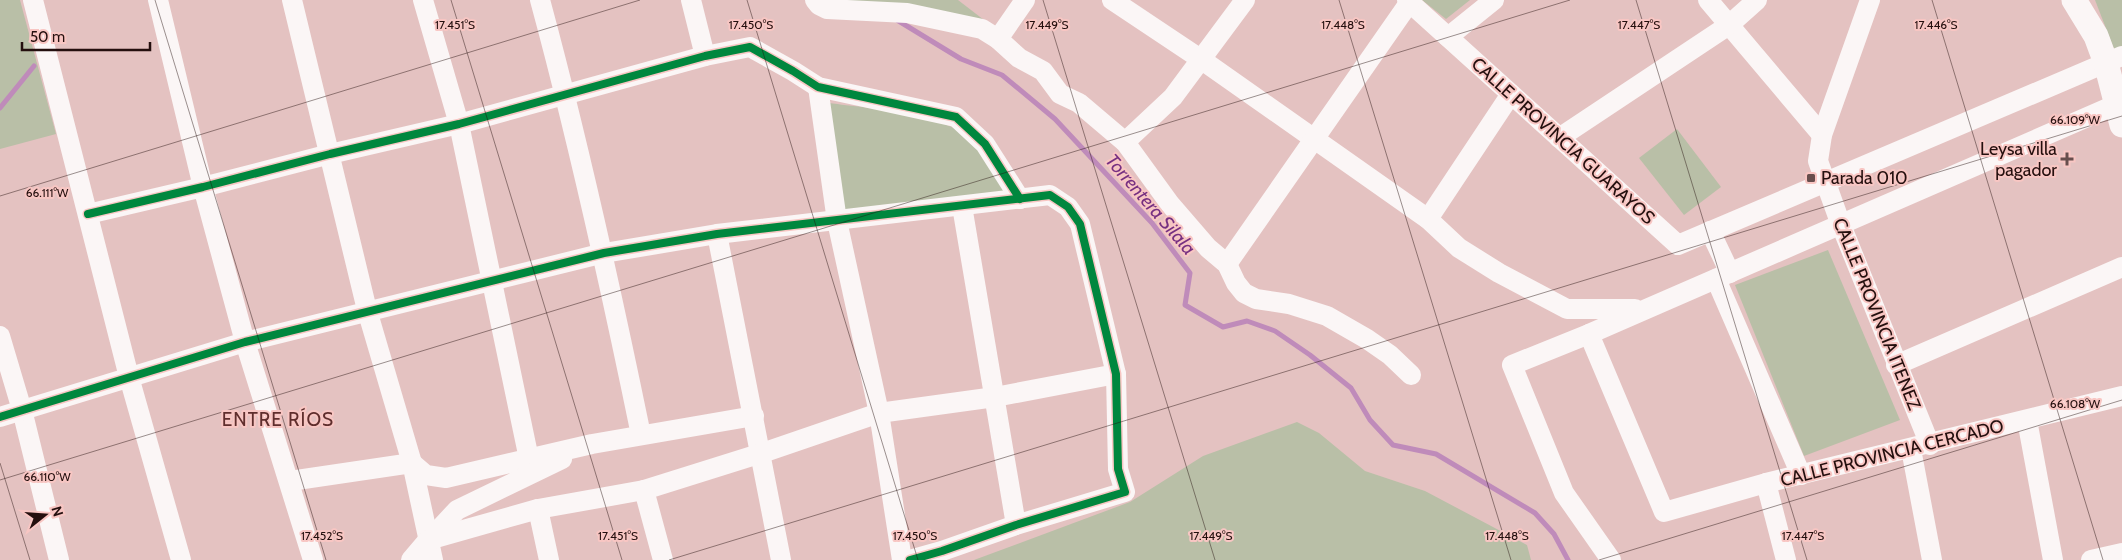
<svg xmlns="http://www.w3.org/2000/svg" width="2122" height="560" font-family="Cabin,sans-serif">
  <rect width="100%" height="100%" fill="#e4c2c1"/>
  <g fill="#b9bfa7">
    <polygon points="0,0 20,0 56,134 0,149"/>
    <polygon points="829,0 958,0 984,20"/>
    <polygon points="1422,0 1470,0 1446,19"/>
    <polygon points="2095,0 2122,0 2122,46 2114,49"/>
    <path d="M829,103C871,109 950,112 978,146C988,158 996,175 1004,189L1001,196L844,212Z"/>
    <polygon points="1677,129 1721,187 1684,215 1639,158"/>
    <polygon points="1828,250 1900,420 1804,456 1735,285"/>
    <polygon points="1297,422 1319,433 1365,471 1425,491 1527,545 1531,560 974,560 1130,502 1203,456"/>
  </g>
  <g fill="none" stroke-linecap="round" stroke-linejoin="round">
    <g stroke="#bf8bba" stroke-width="5">
      <polyline points="897,20 961,59 1002,75 1055,119 1152,223 1190,273 1185,305 1223,327 1247,321 1275,331 1310,355 1351,388 1370,420 1393,445 1436,454 1535,513 1554,534 1568,560"/>
      <polyline points="0,108 34,66"/>
    </g>
    <g stroke="#fbf6f6" stroke-width="20">
      <polyline points="33,0 129,377 181,560"/>
      <polyline points="158,0 203,187 245,342 313,560"/>
      <polyline points="292,0 367,310 412,463 433,560"/>
      <polyline points="423,0 459,124 529,459"/>
      <path d="M540,0C579,144 611,289 641,435"/>
      <polyline points="691,0 705,56"/>
      <polyline points="815,0 819,5 827,9 907,13 982,29 998,39 1019,58 1043,71 1060,94 1079,103 1125,142 1170,204 1208,248 1227,264 1236,283 1244,293 1256,299 1289,304 1327,316 1367,339 1390,355 1411,375"/>
      <polyline points="1112,0 1202,60 1428,219 1459,248 1499,273 1567,309 1635,309"/>
      <polyline points="1407,0 1678,245 2122,56"/>
      <polyline points="1708,0 1822,135"/>
      <polyline points="1870,0 1822,135 1818,161 1841,225 1930,445"/>
      <polyline points="1448,37 1494,0"/>
      <polyline points="998,39 1025,0"/>
      <polyline points="818,87 837,221 879,413 902,560"/>
      <polyline points="1559,138 1729,25 1757,0"/>
      <polyline points="1125,142 1173,97 1245,0"/>
      <polyline points="962,206 1016,525"/>
      <polyline points="88,214 203,187 330,154 459,124 705,56 750,47 793,71 818,87 956,117 985,144 1020,199"/>
      <polyline points="1428,219 1511,94"/>
      <polyline points="1710,231 1730,273"/>
      <polyline points="717,234 781,560"/>
      <polyline points="1227,264 1409,3"/>
      <polyline points="1716,279 1801,475"/>
      <polyline points="1589,334 1664,512 1766,483 2122,396"/>
      <polyline points="0,336 22,410 59,560"/>
      <polyline points="1896,365 2122,267"/>
      <polyline points="0,417 245,342 604,253 717,234 1050,195 1068,207 1080,224 1116,374 1118,469 1125,492 1016,525 942,551 910,560"/>
      <polyline points="2027,420 2053,560"/>
      <polyline points="1911,449 1932,560"/>
      <polyline points="290,481 412,463 426,475 446,478 592,444 754,416"/>
      <polyline points="1766,483 1786,560"/>
      <polyline points="644,490 663,560"/>
      <polyline points="538,509 549,560"/>
      <polyline points="430,539 457,510 562,459"/>
      <polyline points="411,560 428,540 538,509 644,490 762,453 879,413 995,397 1116,374"/>
      <polyline points="1611,560 1564,493 1512,365 1589,334 2122,102"/>
      <polyline points="2091,560 2122,553"/>
    </g>
    <polyline stroke="#fbf6f6" stroke-width="25" points="2074,0 2096,36 2106,63 2122,125"/>
    <g stroke="#f8c6c3" stroke-width="11">
      <g id="cycleway">
        <polyline points="88,214 203,187 330,154 459,124 705,56 750,47 793,71 818,87 956,117 985,144 1020,199"/>
        <polyline points="0,417 245,342 604,253 717,234 1050,195 1068,207 1080,224 1116,374 1118,469 1125,492 1016,525 942,551 910,560"/>
      </g>
    </g>
    <use href="#cycleway" stroke="#00873e" stroke-width="8"/>
  </g>
  <path fill="none" stroke="#240f0e" stroke-width="1" stroke-opacity="0.45" d="M155,0L326,560M451,0L622,560M747,0L918,560M1043,0L1215,560M1339,0L1511,560M1636,0L1807,560M1932,0L2103,560M0,196L640,0M0,463L30,560M0,480L1570,0M669,560L2122,116M1599,560L2122,400"/>
  <g fill="#674e4d" stroke="#f8c6c3" stroke-width="2">
    <path d="M2064.5 151.5h5v5h5v5h-5v5h-5v-5h-5v-5h5z"/>
    <rect x="1806" y="173" width="10" height="10" rx="2.5"/>
  </g>
  <g text-anchor="middle" stroke-width="4" stroke-linejoin="round" paint-order="stroke">
    <g font-size="18" fill="#240f0e" stroke="#f8c6c3">
      <text transform="translate(1563 141) rotate(42)" y="6">CALLE PROVINCIA GUARAYOS</text>
      <text transform="translate(1877 314) rotate(68)" y="6">CALLE PROVINCIA ITENEZ</text>
      <text transform="translate(1892 453) rotate(-14)" y="6">CALLE PROVINCIA CERCADO</text>
    </g>
    <g font-size="18" fill="#240f0e" stroke="#f8c6c3" text-anchor="end">
      <text x="2057" y="155">Leysa villa<tspan x="2057" dy="21">pagador</tspan></text>
      <text x="1821" y="184" text-anchor="start">Parada 010</text>
    </g>
    <g font-size="19" font-style="italic" fill="#773081" stroke="#f8c6c3">
      <text transform="translate(1151 204) rotate(49)" y="7">Torrentera Silala</text>
    </g>
    <g font-size="19" letter-spacing="1" fill="#5f2e2d" stroke="#f8c6c3">
      <text x="278" y="426">ENTRE RÍOS</text>
    </g>
  </g>
  <g font-size="12" text-anchor="middle" fill="#240f0e" stroke="#f8c6c3" stroke-width="4" stroke-linejoin="round" paint-order="stroke">
    <text x="455" y="29">17.451°S</text>
    <text x="751" y="29">17.450°S</text>
    <text x="1047" y="29">17.449°S</text>
    <text x="1343" y="29">17.448°S</text>
    <text x="1639" y="29">17.447°S</text>
    <text x="1936" y="29">17.446°S</text>
    <text x="2075" y="124">66.109°W</text>
    <text x="47" y="197">66.111°W</text>
    <text x="2075" y="408">66.108°W</text>
    <text x="47" y="481">66.110°W</text>
    <text x="322" y="540">17.452°S</text>
    <text x="618" y="540">17.451°S</text>
    <text x="915" y="540">17.450°S</text>
    <text x="1211" y="540">17.449°S</text>
    <text x="1507" y="540">17.448°S</text>
    <text x="1803" y="540">17.447°S</text>
  </g>
  <g transform="translate(45 515) rotate(73)" stroke="#f8c6c3" stroke-width="4" paint-order="stroke">
  <path d="M0-4L9 19L0 12L-9 19Z" fill="#240f0e"/>
  <text y="-8" font-size="14" font-weight="bold" text-anchor="middle" fill="#240f0e">N</text>
  </g>
  <path d="M22 42v8h128v-8" fill="none" stroke="#240f0e" stroke-width="2.5"/>
  <text x="30" y="42" font-size="15" fill="#240f0e" stroke="#f8c6c3" stroke-width="4" paint-order="stroke">50 m</text>
</svg>
